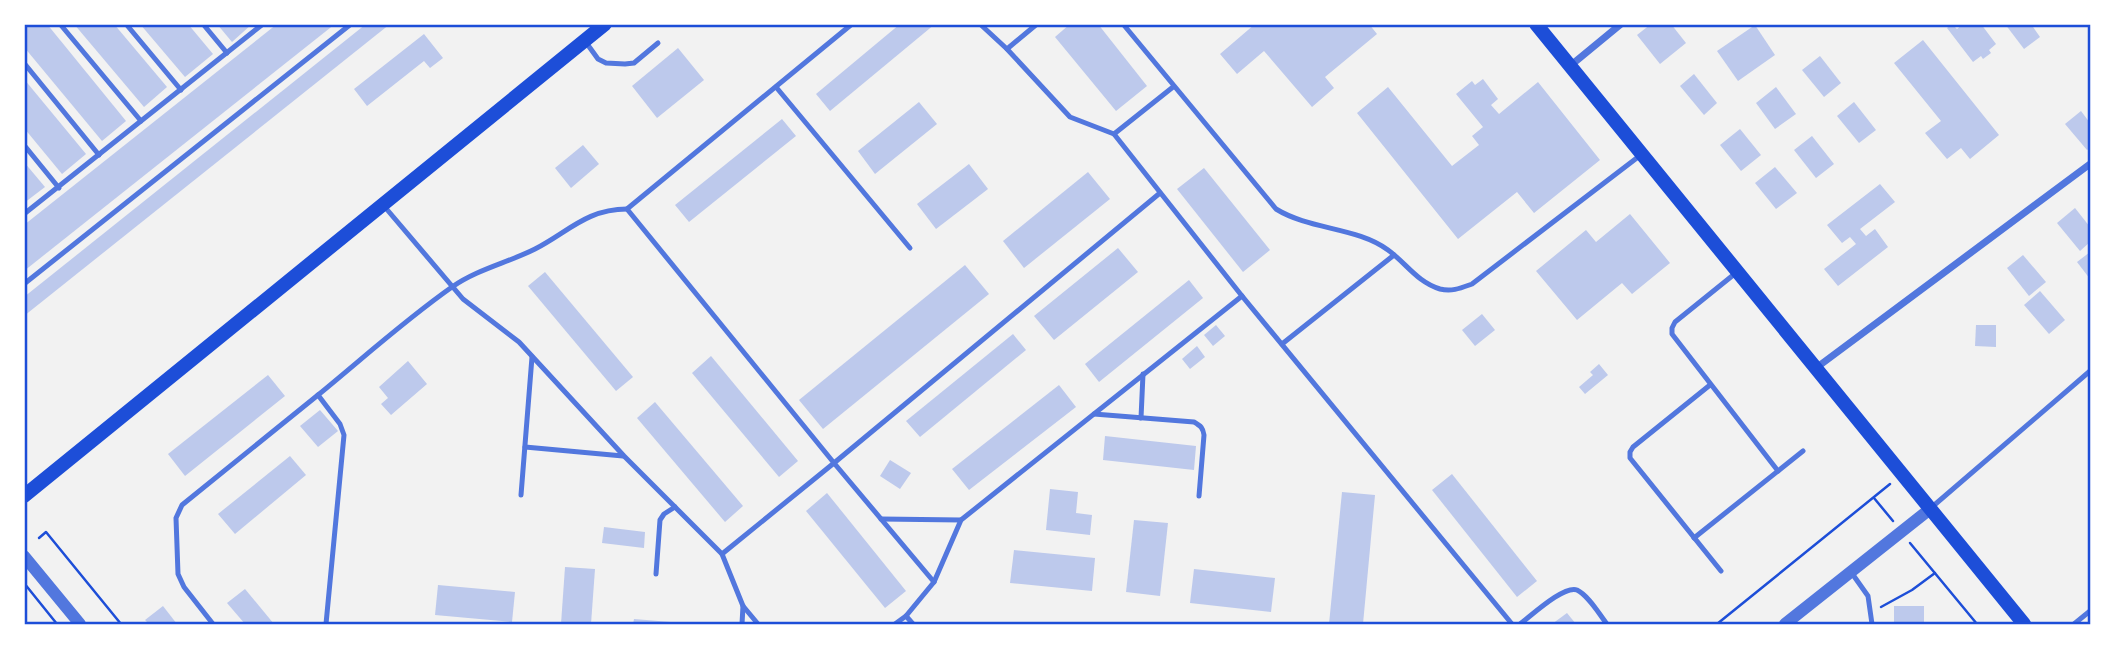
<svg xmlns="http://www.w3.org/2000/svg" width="2115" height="649" font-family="Roboto,sans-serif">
  <rect width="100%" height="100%" fill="#f2f2f2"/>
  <g fill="#bdc9ec">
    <polygon points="24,24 47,24 126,121 102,141 24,47"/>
    <polygon points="74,24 114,24 167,87 144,107"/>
    <polygon points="140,24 188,24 213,54 185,77"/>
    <polygon points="217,24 252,24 232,42"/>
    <polygon points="277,24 335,24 24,271 24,225"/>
    <polygon points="366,24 390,24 24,316 24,297"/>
    <polygon points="900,24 935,24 830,111 816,94"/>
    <polygon points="1070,24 1098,24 1147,86 1116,111 1055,37"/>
    <polygon points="1255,24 1369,24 1377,34 1325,77 1334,88 1312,107 1264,51 1237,74 1220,54"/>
    <polygon points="1651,24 1671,24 1686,43 1660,64 1637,35"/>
    <polygon points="1952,24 1957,29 1963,24 1981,24 1996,44 1989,50 1991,53 1983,59 1981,56 1973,62 1947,28"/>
    <polygon points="2005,24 2031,24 2040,37 2024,49"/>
    <polygon points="1755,25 1775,55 1738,81 1717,51"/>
    <polygon points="424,34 443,58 430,68 424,61 367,106 354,89"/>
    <polygon points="1923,40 1999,135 1970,159 1961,148 1947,159 1925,133 1941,121 1894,63"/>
    <polygon points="678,48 704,80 657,118 632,86"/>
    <polygon points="1820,56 1841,83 1824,97 1802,70"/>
    <polygon points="1694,74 1717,103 1704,115 1680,86"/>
    <polygon points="24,79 86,154 62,174 24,128"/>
    <polygon points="1483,79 1498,99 1491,105 1499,114 1538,82 1600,160 1534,213 1517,192 1458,239 1357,113 1388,87 1452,166 1479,145 1472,136 1483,127 1456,94 1472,81 1475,85"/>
    <polygon points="1776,87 1796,114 1775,129 1756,103"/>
    <polygon points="919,102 937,124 875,174 858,151"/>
    <polygon points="1854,102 1876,130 1859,143 1837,116"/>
    <polygon points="2081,111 2090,123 2090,148 2087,150 2065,124"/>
    <polygon points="782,119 796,136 689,222 675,205"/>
    <polygon points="1740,129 1761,155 1741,171 1720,145"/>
    <polygon points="1812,136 1834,164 1816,178 1794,150"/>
    <polygon points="583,145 599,164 571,188 555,168"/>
    <polygon points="24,162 45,187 24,203"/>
    <polygon points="969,164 988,189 936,229 917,204"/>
    <polygon points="1775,167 1797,193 1776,209 1755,183"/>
    <polygon points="1204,168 1270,250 1243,272 1177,189"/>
    <polygon points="1088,172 1110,199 1024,268 1003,241"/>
    <polygon points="1880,184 1895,202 1860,229 1866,236 1875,229 1888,247 1838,286 1824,269 1856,244 1850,237 1842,243 1827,225"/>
    <polygon points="2075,208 2090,227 2090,242 2080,251 2057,223"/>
    <polygon points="1630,214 1670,263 1632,294 1622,283 1577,320 1536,271 1586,230 1596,242"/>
    <polygon points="1118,248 1138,272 1054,340 1034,316"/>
    <polygon points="2090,252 2090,279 2077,262"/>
    <polygon points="2023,255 2046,282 2029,296 2007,268"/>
    <polygon points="965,265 989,294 823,429 799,400"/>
    <polygon points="545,272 633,377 616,391 528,286"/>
    <polygon points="1189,280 1203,298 1099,382 1085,364"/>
    <polygon points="2040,291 2065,320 2049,334 2024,305"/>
    <polygon points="1482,314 1495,330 1475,346 1462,330"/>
    <polygon points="1216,325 1225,336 1213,346 1204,335"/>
    <polygon points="1976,325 1996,325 1996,347 1975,346"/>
    <polygon points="1013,334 1026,350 920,437 906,421"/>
    <polygon points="1197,346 1205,357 1190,369 1182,359"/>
    <polygon points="711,356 798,461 779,477 692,373"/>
    <polygon points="408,361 427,384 391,415 381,404 388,398 379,387"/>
    <polygon points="1599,364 1608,375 1585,394 1579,387 1593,375 1590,372"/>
    <polygon points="268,375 285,396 185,476 168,454"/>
    <polygon points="1059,385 1076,407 969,490 952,469"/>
    <polygon points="655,402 743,506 725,522 637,418"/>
    <polygon points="320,410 338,431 318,447 300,426"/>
    <polygon points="1105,436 1196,446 1194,470 1103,460"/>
    <polygon points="290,456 306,475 235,534 218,514"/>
    <polygon points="890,460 911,473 900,489 880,476"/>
    <polygon points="1452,474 1537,581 1517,597 1432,490"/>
    <polygon points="1050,489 1078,492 1076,513 1092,515 1090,535 1046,530"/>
    <polygon points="1342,492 1375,495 1363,624 1329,624"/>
    <polygon points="827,493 906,591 885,608 806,511"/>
    <polygon points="1134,520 1168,523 1160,596 1126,592"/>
    <polygon points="604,527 645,532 644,548 602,543"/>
    <polygon points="1014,550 1095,558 1092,591 1010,583"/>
    <polygon points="565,567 595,569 591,624 561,624"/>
    <polygon points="1194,569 1275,578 1271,612 1190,603"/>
    <polygon points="438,585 515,592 512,622 435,615"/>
    <polygon points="245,589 274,624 245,624 227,603"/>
    <polygon points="163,606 177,624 149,624 145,620"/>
    <rect x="1894" y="606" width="30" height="18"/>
    <polygon points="1567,613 1576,624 1552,624"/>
    <polygon points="634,619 683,623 683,624 633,624"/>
  </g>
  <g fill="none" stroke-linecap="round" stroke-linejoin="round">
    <g stroke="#1d4ed8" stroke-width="2.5">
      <polyline points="1874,498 1893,521"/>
      <polyline points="39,538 46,532 121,624"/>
      <polyline points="1910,543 1977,624"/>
      <polyline points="24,583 57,624"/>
      <polyline points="1881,607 1912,590 1935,573"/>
      <polyline points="1717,624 1890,484"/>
    </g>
    <g stroke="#5277de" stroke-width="5">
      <polyline points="60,24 141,121"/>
      <polyline points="126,24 181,90"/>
      <polyline points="203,24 227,53"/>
      <polyline points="980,24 1007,49 1037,24"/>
      <path d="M1123,24L1276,209C1310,230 1357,227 1388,250C1406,263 1417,282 1440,289C1452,292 1461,288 1472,284L1642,154"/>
      <polyline points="585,41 598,59 606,63 625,64 634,63 658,43"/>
      <polyline points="1007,49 1070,117 1114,134 1242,296 1512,624"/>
      <polyline points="24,63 99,155"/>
      <polyline points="776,87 910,248"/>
      <polyline points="1114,134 1173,87"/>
      <polyline points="24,145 59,188"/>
      <polyline points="384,206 463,299 519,342 624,456 722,554 834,463 627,209 852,24"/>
      <polyline points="24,214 263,24"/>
      <polyline points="1737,272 1675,322 1672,328 1672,334 1778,471"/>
      <polyline points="24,284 351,24"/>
      <polyline points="1282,344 1394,255"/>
      <polyline points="1710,385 1633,447 1630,452 1630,458 1721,571"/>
      <path d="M1094,414L1194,422C1201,426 1203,428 1204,435L1199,496"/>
      <polyline points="1141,418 1143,374"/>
      <polyline points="525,447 623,456"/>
      <polyline points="521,495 532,357"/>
      <polyline points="1932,507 2090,371"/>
      <polyline points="881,519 961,520"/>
      <polyline points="1694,538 1803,451"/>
      <polyline points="722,554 743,606 758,624"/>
      <polyline points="1851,572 1868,596 1872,624"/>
      <polyline points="656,574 660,520 664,514 675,507"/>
      <polyline points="934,582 834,463 1160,193"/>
      <polyline points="906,616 913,624"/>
      <polyline points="213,624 184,587 178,574 176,518 182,505 318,395"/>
      <path d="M326,624L344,435L340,424L318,395C362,359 405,320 452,287C478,269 507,263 535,249C568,232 587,209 627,209"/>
      <polyline points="742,624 743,606"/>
      <polyline points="895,624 906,616 934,582 961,520 1242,296"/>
      <path d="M1520,624C1531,616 1564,585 1577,590C1589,596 1599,614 1607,624"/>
      <polyline points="2074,624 2090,611"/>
    </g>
    <g stroke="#5277de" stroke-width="7">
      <polyline points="1570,66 1621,24"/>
      <polyline points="1816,368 2090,164"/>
    </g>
    <g stroke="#5277de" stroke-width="12">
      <polyline points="24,556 80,624"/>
      <polyline points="1785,624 1930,509"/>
    </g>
    <g stroke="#1d4ed8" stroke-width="14">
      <polyline points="1536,24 2024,624"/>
      <polyline points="24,496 605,24"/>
    </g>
  </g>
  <rect width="2115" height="649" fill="none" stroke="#ffffff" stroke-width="52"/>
  <rect x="26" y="26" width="2063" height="597" fill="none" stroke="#1d4ed8" stroke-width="2.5"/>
</svg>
